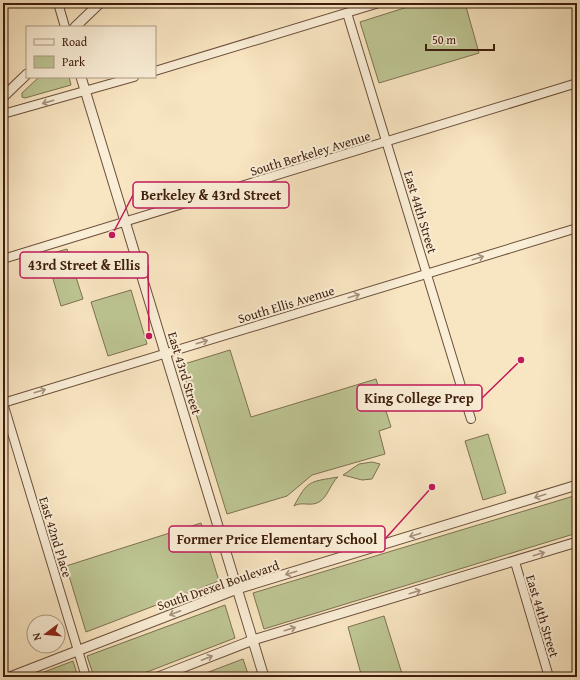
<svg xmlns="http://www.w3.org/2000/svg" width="580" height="680" font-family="'Gentium Book Plus',serif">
  <rect width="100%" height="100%" fill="#f8e5c1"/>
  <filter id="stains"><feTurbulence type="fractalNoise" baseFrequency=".005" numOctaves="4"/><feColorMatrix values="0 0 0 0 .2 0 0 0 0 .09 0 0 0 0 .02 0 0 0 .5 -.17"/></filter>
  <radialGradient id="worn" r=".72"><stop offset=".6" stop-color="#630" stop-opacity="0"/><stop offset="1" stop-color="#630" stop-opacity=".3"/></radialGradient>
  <g fill="#bdc593" stroke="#7e7150">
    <polygon points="420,3 465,3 479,53 379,83 360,22"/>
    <polygon points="39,77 69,77 71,85 25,98 22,97 22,93"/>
    <polygon points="67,249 83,299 61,306 46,255"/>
    <polygon points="131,290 147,344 108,356 91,302"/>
    <polygon points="230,350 251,417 376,379 391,427 379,431 385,454 312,475 287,496 227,514 181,365"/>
    <polygon points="488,434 506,493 483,500 465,441"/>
    <polygon points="372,462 380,464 372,479 362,480 343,475 359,464"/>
    <path d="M338,477C330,484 328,497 319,502C311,507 301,501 294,506C308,480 309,482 338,477Z"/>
    <polygon points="577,495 577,533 264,629 253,593"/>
    <polygon points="201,523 219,581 86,632 66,566"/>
    <polygon points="225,605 235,638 134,677 94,677 87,656"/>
    <polygon points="384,616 403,677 353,677 361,674 348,627"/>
    <polygon points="243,659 249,677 207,677 206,673"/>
    <polygon points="73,661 78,677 31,677"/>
  </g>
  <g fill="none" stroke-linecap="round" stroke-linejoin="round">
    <g stroke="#6c4f3a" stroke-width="10">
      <g id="minor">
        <polyline points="58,3 65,27"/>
        <polyline points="347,13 471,419"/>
        <polyline points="155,71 379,3"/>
        <polyline points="3,114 134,77"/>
        <polyline points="3,259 577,83"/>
        <polyline points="3,403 577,228"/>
        <polyline points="3,403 86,677"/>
        <polyline points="515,562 549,677"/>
      </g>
    </g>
    <g stroke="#6c4f3a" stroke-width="11">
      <g id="tertiary">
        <polyline points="75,27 100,3"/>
        <polyline points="81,77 264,677"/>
        <polyline points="3,97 27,74"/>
        <polyline points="10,677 237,589 577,485"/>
        <polyline points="158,677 253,640 577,542"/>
      </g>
    </g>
    <use href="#minor" stroke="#faeed7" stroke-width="8"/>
    <use href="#tertiary" stroke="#faeed7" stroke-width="9"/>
  </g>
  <defs><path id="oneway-shaft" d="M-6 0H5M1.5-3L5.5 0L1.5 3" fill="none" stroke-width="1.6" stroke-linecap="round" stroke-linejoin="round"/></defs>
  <g stroke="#a5907c">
    <use href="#oneway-shaft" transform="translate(48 102) rotate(164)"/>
    <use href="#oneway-shaft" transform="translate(478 258) rotate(-17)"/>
    <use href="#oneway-shaft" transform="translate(354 296) rotate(-17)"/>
    <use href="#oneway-shaft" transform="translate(202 342) rotate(-17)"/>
    <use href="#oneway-shaft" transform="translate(40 391) rotate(-17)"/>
    <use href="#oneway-shaft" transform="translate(540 496) rotate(163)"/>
    <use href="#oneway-shaft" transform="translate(415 535) rotate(163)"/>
    <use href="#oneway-shaft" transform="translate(539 554) rotate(-17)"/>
    <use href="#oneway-shaft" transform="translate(291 573) rotate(163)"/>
    <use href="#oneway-shaft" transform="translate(415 592) rotate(-17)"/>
    <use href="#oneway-shaft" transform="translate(175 613) rotate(159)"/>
    <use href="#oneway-shaft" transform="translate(290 629) rotate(-17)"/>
    <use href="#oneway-shaft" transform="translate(207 658) rotate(-21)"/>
  </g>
  <g text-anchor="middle" stroke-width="4" stroke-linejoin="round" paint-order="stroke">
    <g font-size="13" fill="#3e1d0d" stroke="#faeed7">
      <text transform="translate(310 153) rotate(-17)" y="5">South Berkeley Avenue</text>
      <text transform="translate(421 212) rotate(73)" y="5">East 44th Street</text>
      <text transform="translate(286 304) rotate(-17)" y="5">South Ellis Avenue</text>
      <text transform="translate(185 373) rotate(73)" y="5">East 43rd Street</text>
      <text transform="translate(56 537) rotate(73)" y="5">East 42nd Place</text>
      <text transform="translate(218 585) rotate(-19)" y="5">South Drexel Boulevard</text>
      <text transform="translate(543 616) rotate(73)" y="5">East 44th Street</text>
    </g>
  </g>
  <path fill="none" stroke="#c2185b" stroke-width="1.5" d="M112 235L133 195M149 336L148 265M521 360L482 398M432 487L385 539"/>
  <g fill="#c2185b" stroke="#faeed7" stroke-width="1.5">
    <circle cx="112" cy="235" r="4"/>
    <circle cx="149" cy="336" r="4"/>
    <circle cx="521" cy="360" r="4"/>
    <circle cx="432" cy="487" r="4"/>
  </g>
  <g fill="#faeed7" stroke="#c2185b" stroke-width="1.5">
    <rect x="133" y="182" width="156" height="26" rx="4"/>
    <rect x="20" y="252" width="128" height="26" rx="4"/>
    <rect x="357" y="385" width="125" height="26" rx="4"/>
    <rect x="169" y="526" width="216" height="26" rx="4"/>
  </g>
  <g font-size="14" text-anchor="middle" font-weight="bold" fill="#3e1d0d">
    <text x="211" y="200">Berkeley &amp; 43rd Street</text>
    <text x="84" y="270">43rd Street &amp; Ellis</text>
    <text x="419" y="403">King College Prep</text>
    <text x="277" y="544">Former Price Elementary School</text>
  </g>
  <rect width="580" height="680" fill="none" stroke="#f8e5c1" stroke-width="16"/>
  <rect x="4" y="4" width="572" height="672" fill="none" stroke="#3e1d0d" stroke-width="2"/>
  <rect x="8" y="8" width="564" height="664" fill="none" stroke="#3e1d0d"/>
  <rect x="26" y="26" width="130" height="52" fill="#faeed7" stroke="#af9a86"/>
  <rect x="34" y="39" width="20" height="6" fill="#faeed7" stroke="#af9a86"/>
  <text x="62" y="46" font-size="12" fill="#3e1d0d">Road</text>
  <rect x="34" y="56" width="20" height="12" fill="#bdc593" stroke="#af9a86"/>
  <text x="62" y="66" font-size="12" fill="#3e1d0d">Park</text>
  <g transform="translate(46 634) rotate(254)"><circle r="19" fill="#faeed7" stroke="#af9a86"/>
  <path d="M0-3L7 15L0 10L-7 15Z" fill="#8f2418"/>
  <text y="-6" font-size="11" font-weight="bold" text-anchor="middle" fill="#3e1d0d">N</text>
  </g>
  <path d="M426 44v6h68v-6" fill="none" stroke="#3e1d0d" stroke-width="2"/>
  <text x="432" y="44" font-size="12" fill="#3e1d0d" stroke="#faeed7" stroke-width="3" paint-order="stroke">50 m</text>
  <rect width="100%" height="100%" filter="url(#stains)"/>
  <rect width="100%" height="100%" fill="url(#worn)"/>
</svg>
